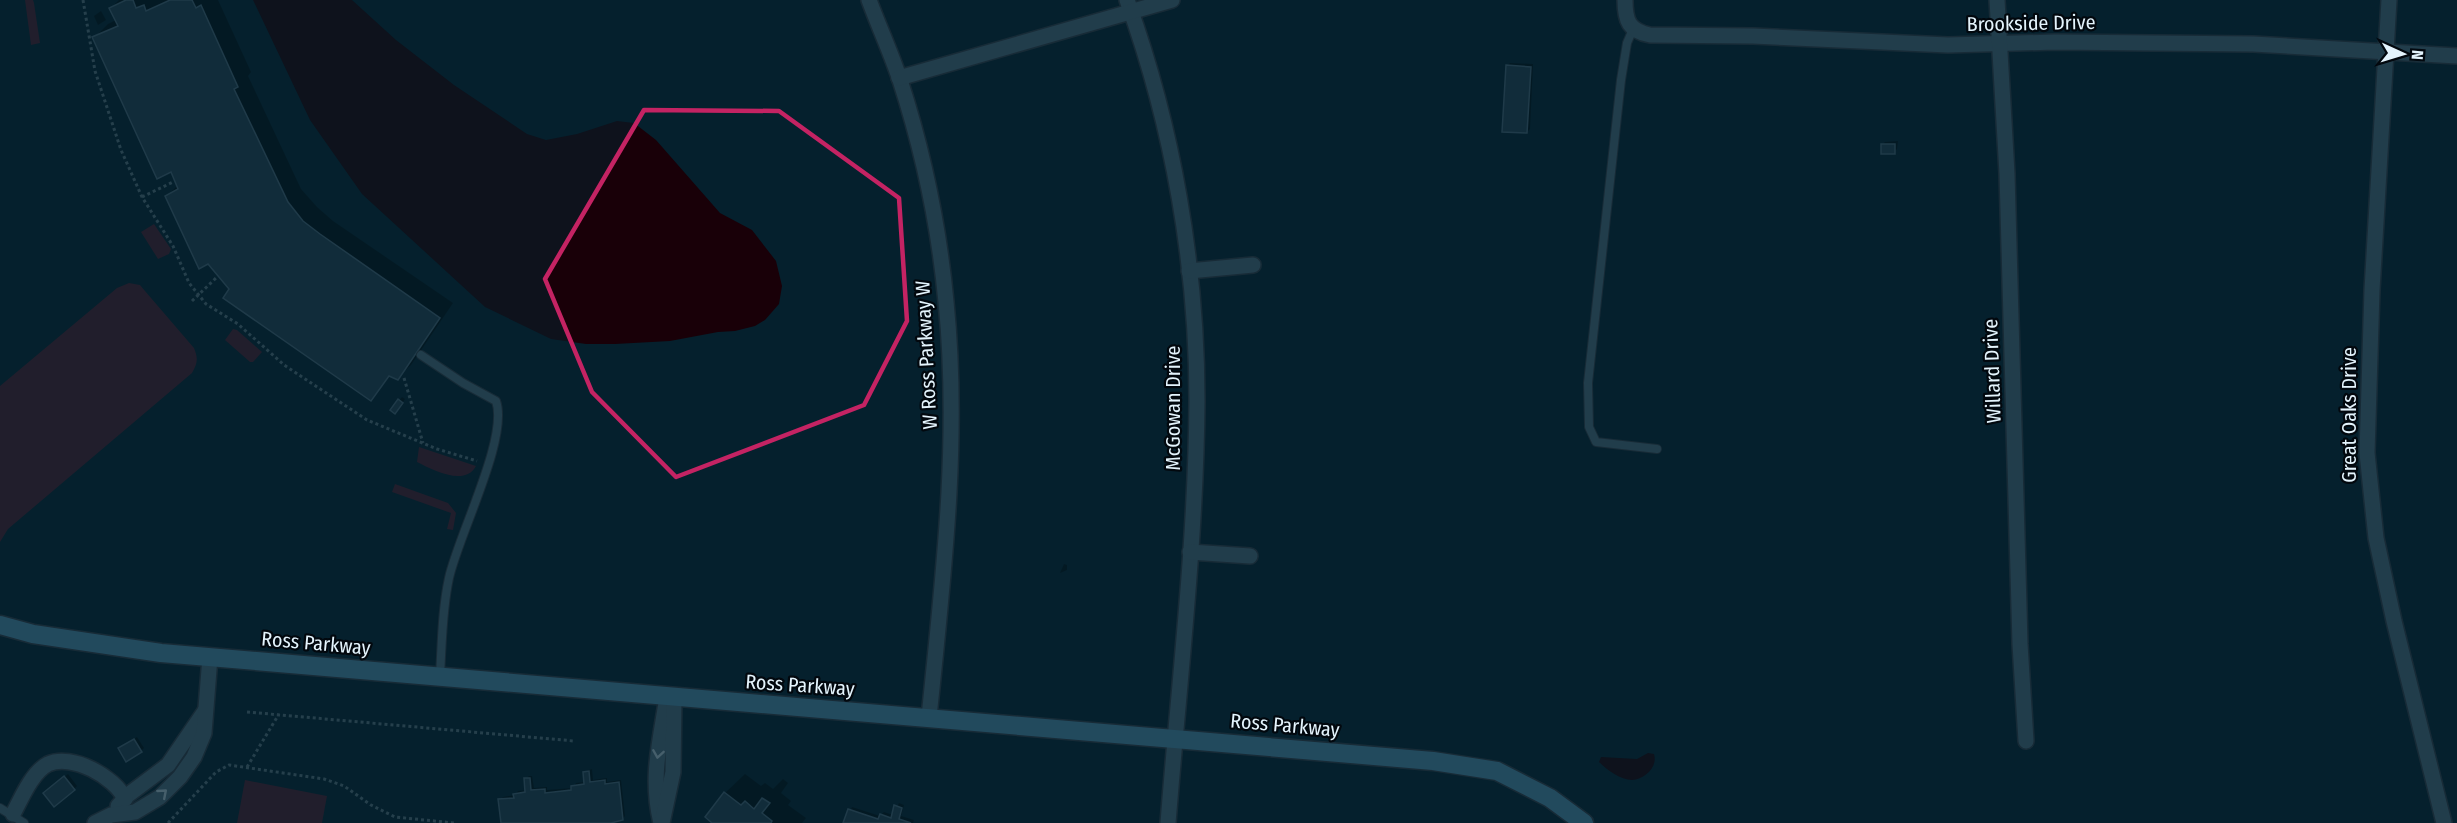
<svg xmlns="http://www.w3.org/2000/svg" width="2457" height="823" font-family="'Fira Sans Condensed',sans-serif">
  <rect width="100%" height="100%" fill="#05202d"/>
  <g fill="#431b2c">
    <polygon points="25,0 33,0 34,3 40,43 31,45"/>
    <polygon points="154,224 171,249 169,254 158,259 141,232"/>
    <path d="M129,283L140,285L145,291L194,348C198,358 198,363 192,373L8,529L0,542V386L117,288Z"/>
    <polygon points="233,329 237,330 262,352 253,362 250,362 225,340"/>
    <path d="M419,447L476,466C465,487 433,470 417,462Z"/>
    <polygon points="395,484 448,503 456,513 453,530 447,529 451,513 392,492"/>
    <polygon points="245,780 327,796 322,823 237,823"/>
  </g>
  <g fill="#190008">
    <polygon points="253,0 352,0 396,40 454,85 527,134 546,140 577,134 617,121 634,123 656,140 720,213 752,230 776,261 782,286 779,304 765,320 755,326 735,331 718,332 670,341 615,344 586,344 551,339 485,307 362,194 310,120"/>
    <path d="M1648,753L1654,754C1658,767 1645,779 1632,780C1621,780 1607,770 1599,762L1601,757L1637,759Z"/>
  </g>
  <g fill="#0007">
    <polygon points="119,0 218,0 251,72 248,76 301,189 317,207 333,221 453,303 411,365 397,378 391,375 371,399 231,289 167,196 178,185 172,170 94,38 108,24 116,20 111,8"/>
    <polygon points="101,11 106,20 98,25 94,16"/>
    <polygon points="1510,63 1533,64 1530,129 1527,132 1507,66"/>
    <polygon points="1898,141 1897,149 1894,152 1882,145 1885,142"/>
    <polygon points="402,397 405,399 398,409 392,409"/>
    <polygon points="1064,564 1067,565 1067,570 1060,573"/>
    <polygon points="137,737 144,748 141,751 120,748"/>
    <polygon points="592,769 593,780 607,778 607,782 621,780 625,816 622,819 611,823 502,823 500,800 503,797 515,795 518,791 527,790 526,779 529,776 532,776 534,788 547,787 547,790 573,788 576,783 585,782 584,772"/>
    <polygon points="68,774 77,786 74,789 48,790"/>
    <polygon points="745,774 761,786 765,783 773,789 783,779 788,783 781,793 791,801 788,805 806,818 802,823 714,823 725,793"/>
    <polygon points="899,803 904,805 901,816 914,820 913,823 845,823 852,807 880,816 884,812 893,815"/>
  </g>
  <g fill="#203a49" stroke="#3f5a6a" stroke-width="1.5">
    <polygon points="126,0 133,0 136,8 144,5 146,11 170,0 192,0 196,8 201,5 238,87 234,89 288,202 303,221 320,234 440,318 398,380 389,376 371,401 223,298 229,289 208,264 199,269 165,196 178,189 171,172 157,179 92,37 118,26 109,8"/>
    <polygon points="1506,65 1531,67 1527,133 1502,132"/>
    <rect x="1881" y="144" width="14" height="10"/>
    <polygon points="398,399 403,403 395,414 390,410"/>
    <polygon points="134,739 142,752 126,762 118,748"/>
    <polygon points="589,771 590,782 605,780 605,784 619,782 623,820 611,823 501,823 498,799 514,798 513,794 525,792 524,778 530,778 531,790 545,789 545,793 571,790 571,786 584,784 583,772"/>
    <polygon points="64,776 75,790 54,807 43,793"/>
    <polygon points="724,792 741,805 745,801 754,809 762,798 770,803 762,813 772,821 771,823 712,823 705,817"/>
    <polygon points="894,805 902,808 899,819 911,823 843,823 848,809 878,819 880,814 891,818"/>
  </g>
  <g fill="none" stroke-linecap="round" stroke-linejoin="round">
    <g stroke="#2e3843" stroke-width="10">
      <g id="lane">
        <polyline points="1633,29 1627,43 1621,80 1588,383 1589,427 1596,442 1657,449"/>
        <path d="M421,355L463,383L496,401C509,438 458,536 449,578C442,610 442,643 440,675"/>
        <polyline points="0,808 24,823"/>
      </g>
    </g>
    <g stroke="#2e3843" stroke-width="18">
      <g id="street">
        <path d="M869,0C879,27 891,53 900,80C923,151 939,227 946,302C960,440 943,580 929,717"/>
        <path d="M1127,0C1173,127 1197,266 1197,401C1196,542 1179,683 1168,823"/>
        <path d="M1625,0C1625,21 1629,31 1650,35L1753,36L1948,45L2055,42L2253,44L2457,56"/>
        <polyline points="1997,0 2007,174 2020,644 2026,741"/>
        <polyline points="2389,0 2372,290 2367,453 2376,538 2394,621 2444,823"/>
        <polyline points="899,78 1172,0"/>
        <polyline points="1189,271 1253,265"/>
        <polyline points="1190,552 1250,556"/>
        <polyline points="118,806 128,795 168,765 205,711"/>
        <path d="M13,814C21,799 32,772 48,764C72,753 115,777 125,799"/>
        <polyline points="95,823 111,815 135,812 160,797 180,777 194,757 204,733 210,657"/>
        <path d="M661,823C650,778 660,742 667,697"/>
        <polyline points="662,823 673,772 674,697"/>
      </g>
    </g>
    <g stroke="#2e3843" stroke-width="21">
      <polyline id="secondary" points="0,625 33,634 161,653 1433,761 1497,771 1550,798 1584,823"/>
    </g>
    <g stroke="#4d6470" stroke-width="3" stroke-dasharray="3 3" stroke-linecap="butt">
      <polyline points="83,0 95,71 121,150 142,197 173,246 189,283 206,304 238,324 284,365 367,420 437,449 477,461"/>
      <polyline points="142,197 173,182"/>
      <polyline points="192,301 216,278"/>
      <polyline points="404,378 423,443"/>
      <polyline points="247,712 574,741"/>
      <polyline points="247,767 279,714"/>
      <polyline points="168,823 216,772 229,765 324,779 344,786 371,805 395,817 454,823"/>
    </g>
    <use href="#lane" stroke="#445f6f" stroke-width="8"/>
    <use href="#street" stroke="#445f6f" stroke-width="15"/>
    <use href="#secondary" stroke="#457c98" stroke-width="18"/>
  </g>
  <defs><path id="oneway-chevron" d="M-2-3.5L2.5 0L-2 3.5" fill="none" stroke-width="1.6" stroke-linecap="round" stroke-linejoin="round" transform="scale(1.5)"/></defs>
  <g stroke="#94aab6">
    <use href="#oneway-chevron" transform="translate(658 754) rotate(99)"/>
    <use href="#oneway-chevron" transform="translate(163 793) rotate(-41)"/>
  </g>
  <path d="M0 0H2457V823H0ZM644,110L779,111L899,198L907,321L864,405L676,477L592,392L545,279Z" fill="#05202d" fill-opacity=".55" fill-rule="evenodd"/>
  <path fill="none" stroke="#c42363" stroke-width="4.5" stroke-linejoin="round" d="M644,110L779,111L899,198L907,321L864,405L676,477L592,392L545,279Z"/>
  <g text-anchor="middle" stroke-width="4.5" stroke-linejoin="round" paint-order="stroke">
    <g font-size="20" fill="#e4f4fd" stroke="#02080e">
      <text transform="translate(2031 23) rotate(-1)" y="7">Brookside Drive</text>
      <text transform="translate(926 355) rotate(-93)" y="7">W Ross Parkway W</text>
      <text transform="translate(1992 371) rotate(-92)" y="7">Willard Drive</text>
      <text transform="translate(1173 408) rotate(-90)" y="7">McGowan Drive</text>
      <text transform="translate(2349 415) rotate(-90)" y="7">Great Oaks Drive</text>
      <text transform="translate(316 643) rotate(5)" y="7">Ross Parkway</text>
      <text transform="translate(800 685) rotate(4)" y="7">Ross Parkway</text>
      <text transform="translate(1285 725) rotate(5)" y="7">Ross Parkway</text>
    </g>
  </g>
  <g transform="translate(2403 54) rotate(94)" stroke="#02080e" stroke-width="4.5" paint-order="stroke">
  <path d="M0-4.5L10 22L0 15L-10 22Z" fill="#e4f4fd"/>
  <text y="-9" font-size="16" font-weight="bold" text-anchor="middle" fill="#e4f4fd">N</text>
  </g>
</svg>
